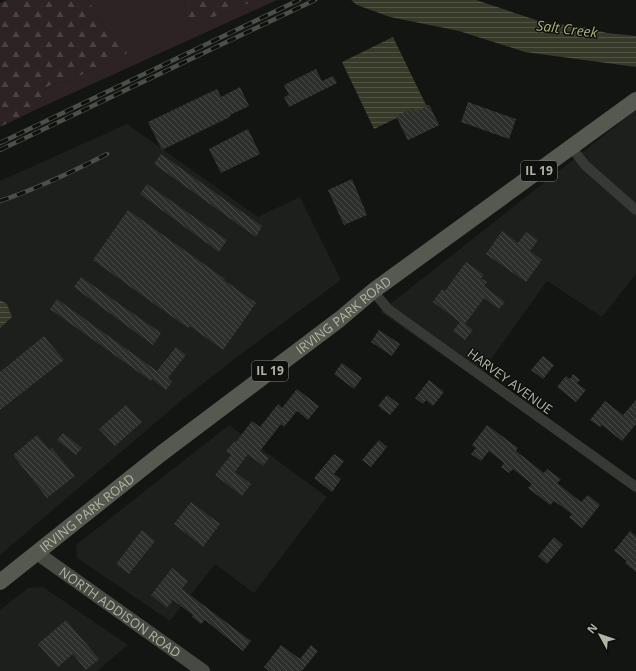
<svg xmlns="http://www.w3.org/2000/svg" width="636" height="671" font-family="'Open Sans',sans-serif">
  <defs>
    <pattern id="forest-firs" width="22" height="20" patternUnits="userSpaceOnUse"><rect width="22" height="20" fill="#2d2325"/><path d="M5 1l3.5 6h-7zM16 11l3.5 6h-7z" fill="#494142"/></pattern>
    <pattern id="water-rules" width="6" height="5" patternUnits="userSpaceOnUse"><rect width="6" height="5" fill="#373929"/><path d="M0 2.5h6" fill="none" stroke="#515345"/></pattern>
    <pattern id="building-back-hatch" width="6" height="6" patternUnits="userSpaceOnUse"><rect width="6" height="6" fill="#2c2f2b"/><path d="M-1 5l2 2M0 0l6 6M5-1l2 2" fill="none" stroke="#484b47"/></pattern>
  </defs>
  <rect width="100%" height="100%" fill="#131513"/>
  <g fill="#1d1f1c">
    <polygon points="636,110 636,274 602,317 547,281 477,379 380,312"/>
    <polygon points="127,124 258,217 300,197 341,280 241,354 182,400 0,555 0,181"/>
    <polygon points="229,425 327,497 254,593 215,564 170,621 77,558 76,545"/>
    <polygon points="43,587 128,645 97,671 0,671 0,610 28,588"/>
  </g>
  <polygon fill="#2d2325" points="89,0 184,0 186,19 198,23 257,0 277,0 33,111 48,86 68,81 133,50 114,40 95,13"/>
  <g fill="url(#forest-firs)">
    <polygon points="7,0 89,0 95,13 114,40 134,50 68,81 48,86 33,111 0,127 0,3"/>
    <polygon points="184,0 257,0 198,23 186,19"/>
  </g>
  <g fill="url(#water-rules)">
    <polygon points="351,0 476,0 542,22 583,27 607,33 636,36 636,67 525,52 459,31 390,17 357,5"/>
    <polygon points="393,37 426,105 429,105 439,125 408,140 397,118 374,129 342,62"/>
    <polygon points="0,300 7,304 12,317 0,328"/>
  </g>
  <g fill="url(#building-back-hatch)">
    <polygon points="316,69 322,81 333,76 337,83 289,107 284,97 289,95 284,85"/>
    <polygon points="240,87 249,106 230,115 230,117 162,150 148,122 217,89 221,97"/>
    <polygon points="468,102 516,119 509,139 461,122"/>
    <polygon points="429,105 439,125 408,140 396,116 413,108 415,112"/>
    <polygon points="248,129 260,154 221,173 209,149"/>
    <polygon points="161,154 262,226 256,237 154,164"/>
    <polygon points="352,179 367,215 344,225 328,190"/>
    <polygon points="147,184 227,240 219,252 140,194"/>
    <polygon points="128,210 225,279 224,280 256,303 223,350 190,326 188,328 93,260"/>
    <polygon points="502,231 518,243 526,232 538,240 530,251 542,260 526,282 486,254"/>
    <polygon points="466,262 484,275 481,278 487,282 484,286 505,302 499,309 484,298 465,324 473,330 465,340 453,331 460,322 433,302 442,289 445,291"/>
    <polygon points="81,277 161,333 153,345 74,287"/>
    <polygon points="57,299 157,371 176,347 186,355 168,378 172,382 166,390 152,379 151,381 50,309"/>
    <polygon points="379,330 400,344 392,356 371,342"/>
    <polygon points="44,336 64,360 0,410 0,372"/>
    <polygon points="543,356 554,365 543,379 531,370"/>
    <polygon points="342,363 362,378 354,389 334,374"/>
    <polygon points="573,374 580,380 577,383 586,390 576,402 557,387 566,376 570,379"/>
    <polygon points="429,380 444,392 433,406 426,400 423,404 415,398"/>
    <polygon points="297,389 319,406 308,420 297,411 284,427 281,424 260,451 269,458 263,466 248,454 235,472 251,484 242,496 215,475 231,455 226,451 235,441 236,442 252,421 260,427 278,404 282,408"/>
    <polygon points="387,395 399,404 390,415 378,406"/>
    <polygon points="636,400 636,424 622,441 602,425 600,427 590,420 605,401 623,415"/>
    <polygon points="126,405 142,422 115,446 99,429"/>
    <polygon points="487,425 518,448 516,451 544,473 547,469 561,479 557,483 581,502 588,495 600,505 582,528 569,517 572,514 554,501 550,505 528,488 532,484 513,469 509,473 501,467 504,463 489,451 481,461 471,454 476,448 472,445"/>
    <polygon points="63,433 82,448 76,455 57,440"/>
    <polygon points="37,435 50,450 52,448 75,476 47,498 13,455"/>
    <polygon points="379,440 387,447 371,467 362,460"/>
    <polygon points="334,454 344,461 334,474 341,479 332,492 314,478"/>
    <polygon points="191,502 220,524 203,547 174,524"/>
    <polygon points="142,530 155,541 129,574 116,564"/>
    <polygon points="630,531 636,536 636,572 625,563 627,561 614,551"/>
    <polygon points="554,537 563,545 547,564 538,556"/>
    <polygon points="172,568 188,581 182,589 251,641 243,651 205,620 201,624 192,617 193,615 173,600 167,608 151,595"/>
    <polygon points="66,620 99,659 86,670 73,654 58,667 38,644"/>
    <polygon points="281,645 300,659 311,645 318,651 302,671 269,671 264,667"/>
  </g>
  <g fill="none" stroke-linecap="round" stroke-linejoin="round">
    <g stroke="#373a34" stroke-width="10">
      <polyline points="572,148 585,165 636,210"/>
      <polyline points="373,291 388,309 636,487"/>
    </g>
    <path stroke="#464a42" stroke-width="14" id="s1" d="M37,553L203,671"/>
    <path stroke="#555950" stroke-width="16" id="s2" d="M0,582L162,453L340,319L373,291L636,100"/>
    <g stroke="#4b4f47" stroke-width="4.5">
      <g id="rail">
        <polyline points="0,143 299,0"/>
        <polyline points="0,150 315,0"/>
        <path d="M0,201C37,189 72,172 107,154"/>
      </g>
    </g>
    <use href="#rail" stroke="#0f100e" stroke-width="3" stroke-dasharray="9" stroke-linecap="butt"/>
  </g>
  <g text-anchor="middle" stroke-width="3" stroke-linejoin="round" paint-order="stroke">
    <g fill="#0f100e" stroke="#7f8477" stroke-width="1">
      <rect x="521" y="161" width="36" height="20" rx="3"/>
      <rect x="252" y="361" width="36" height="20" rx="3"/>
    </g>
    <g font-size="12" font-weight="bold" fill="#afb5a4">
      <text x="539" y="175">IL 19</text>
      <text x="270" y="375">IL 19</text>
    </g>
    <g font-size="13" fill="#afb5a4" stroke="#0f100e">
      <text dy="5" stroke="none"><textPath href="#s2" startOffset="435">IRVING PARK ROAD</textPath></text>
      <text transform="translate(510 381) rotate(36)" y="5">HARVEY AVENUE</text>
      <text dy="5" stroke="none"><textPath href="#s2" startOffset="111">IRVING PARK ROAD</textPath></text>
      <text dy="5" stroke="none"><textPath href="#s1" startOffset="102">NORTH ADDISON ROAD</textPath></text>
    </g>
    <g font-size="14" font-style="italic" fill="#aab17a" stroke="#0f100e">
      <text transform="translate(567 29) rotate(7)" y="5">Salt Creek</text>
    </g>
  </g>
  <g transform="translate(600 635) rotate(310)" stroke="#0f100e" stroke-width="3" paint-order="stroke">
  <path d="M0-3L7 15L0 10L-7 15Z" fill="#afb5a4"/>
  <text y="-6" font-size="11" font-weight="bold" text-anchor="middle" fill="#afb5a4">N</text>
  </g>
</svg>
